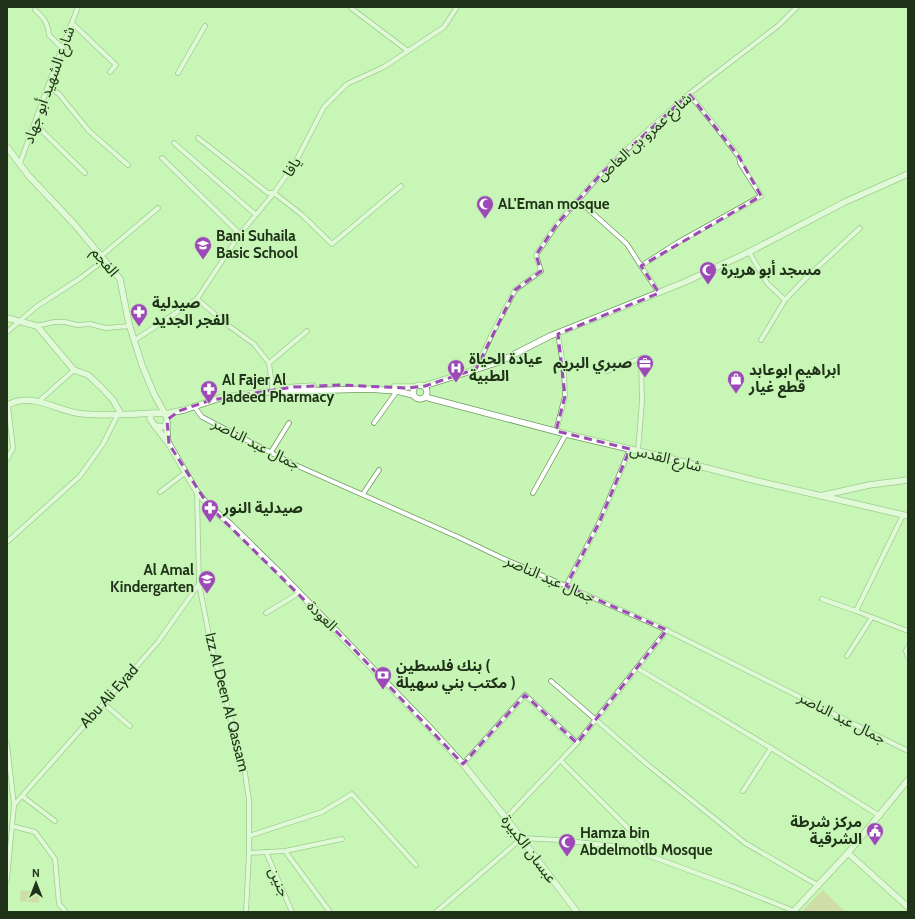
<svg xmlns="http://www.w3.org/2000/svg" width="915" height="919" font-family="Cabin,'Noto Sans Arabic',sans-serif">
  <rect width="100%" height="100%" fill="#c7f5b6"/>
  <g fill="#d9be96">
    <polygon points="21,890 40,892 39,903 20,901"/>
    <polygon points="823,890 845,912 801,912"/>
  </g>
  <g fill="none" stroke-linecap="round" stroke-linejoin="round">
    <g stroke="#709b60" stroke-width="5.5">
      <g id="street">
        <polyline points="351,8 408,51"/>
        <path d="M35,10C44,18 48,23 49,35L62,48"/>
        <polyline points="72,23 116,65 110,72"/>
        <polyline points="178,73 205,26"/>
        <polyline points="48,86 59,94 89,131 128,165"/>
        <polyline points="35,124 85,173"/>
        <polyline points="198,138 268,193 274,193 301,214 332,244 401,186"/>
        <polyline points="174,143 256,215"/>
        <polyline points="162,158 240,234"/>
        <polyline points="20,163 62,48 78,7"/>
        <polyline points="578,200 627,244 641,266"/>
        <polyline points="749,252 767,283 785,300"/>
        <polyline points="100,257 158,208"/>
        <polyline points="659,293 641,266 677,243 761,196 740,163 739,157 713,123 689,94"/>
        <polyline points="197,299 229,326 254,344 269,363 273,392"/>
        <polyline points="37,326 54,322 65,322 77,325 90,324 106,328 130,326"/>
        <polyline points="7,332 36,307 82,277 104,260"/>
        <polyline points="135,340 197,299 240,234 274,193 295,163 324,107 347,84 384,67 444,27 457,7"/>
        <polyline points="761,340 785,300 807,277 860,228"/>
        <polyline points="269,363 307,331"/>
        <polyline points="476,369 492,334 515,290 541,271 536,255 557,224 601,174 638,139 689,94 779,25 797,7"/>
        <polyline points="607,371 641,358 642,401 638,451"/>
        <polyline points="38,402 74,370"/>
        <polyline points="194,406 202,417 291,463 458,537 502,558 660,627 908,751"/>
        <polyline points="374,423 397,391"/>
        <polyline points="556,431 565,396 564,371 558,334"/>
        <polyline points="271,452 289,423"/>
        <polyline points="7,459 13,448 8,405"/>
        <polyline points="160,492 186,472"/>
        <polyline points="197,492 199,584 210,640 245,773 249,800 249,853 246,912"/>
        <polyline points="533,493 566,434"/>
        <polyline points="363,494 379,470"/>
        <polyline points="7,542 80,476 103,444 116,418"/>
        <polyline points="566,586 599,523 630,449"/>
        <polyline points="822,599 856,611 908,631"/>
        <polyline points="856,611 903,515"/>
        <polyline points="266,613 299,593"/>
        <polyline points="908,647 906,651 908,657"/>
        <polyline points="847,656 872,617"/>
        <polyline points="637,668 771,748 880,816"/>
        <polyline points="551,681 648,765 745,843 819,886"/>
        <polyline points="103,703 130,726"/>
        <polyline points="7,744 14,805 7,880"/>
        <polyline points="561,761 643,843 642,853"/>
        <polyline points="463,764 525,695 577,743"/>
        <polyline points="743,791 771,748"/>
        <polyline points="22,796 55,821"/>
        <polyline points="14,805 158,642 199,584"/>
        <polyline points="506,818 577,743 667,630"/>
        <polyline points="12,826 35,832 55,859 59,904 66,912"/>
        <polyline points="249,836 322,812 352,794 416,865"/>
        <polyline points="285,851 330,912"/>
        <polyline points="266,852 292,912"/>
        <polyline points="249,853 285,851 342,839"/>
        <polyline points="436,912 522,838 559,840 614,846 642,853 729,885 794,911"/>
      </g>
    </g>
    <g stroke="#709b60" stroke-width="7">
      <g id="secondary">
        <polyline points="7,147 28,175 75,225 120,279 129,324 142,365 154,394 165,414 184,410 223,397 264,392 368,389 397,391 413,395"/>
        <polyline points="7,318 37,326 74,370 88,375 101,387 113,400 121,414"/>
        <circle cx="420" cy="392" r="7"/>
        <polyline points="424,386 499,362 550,336 685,282 749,252 845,202 908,174"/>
        <polyline points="394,387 414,387"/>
        <polyline points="282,388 313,386"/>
        <polyline points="425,397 566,434 676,460 753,480 908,516"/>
        <path d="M7,405C11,404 15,401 19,401C41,397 63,413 84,414C108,416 132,414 155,413"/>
        <polygon points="158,413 165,414 167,417 166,425 162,427 155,426 150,419 151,414"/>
        <polyline points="167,423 167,433 168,442"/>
        <polyline points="155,426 169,444 197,492 208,505 229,523 280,573 431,729 463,764 506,818 577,912"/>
        <polyline points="820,496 869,485 908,480"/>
        <polyline points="848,853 908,907"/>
        <polyline points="793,912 848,853 908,780"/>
      </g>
    </g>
    <use href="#street" stroke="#fff" stroke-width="4"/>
    <use href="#secondary" stroke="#fff" stroke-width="5.5"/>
  </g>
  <path d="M0 0H915V919H0ZM689,94L739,157L761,196L641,266L659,293L558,334L565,396L556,431L630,449L599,523L566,586L667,630L577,743L525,695L463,764L349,644L208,505L169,444L167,420L179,411L211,400L293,387L340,385L407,388L425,386L476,369L515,290L541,271L536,255L557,224L601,174Z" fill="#c7f5b6" fill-opacity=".55" fill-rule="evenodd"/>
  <path fill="none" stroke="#9d49b7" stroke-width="3" stroke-dasharray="8 5" stroke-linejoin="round" d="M689,94L739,157L761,196L641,266L659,293L558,334L565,396L556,431L630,449L599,523L566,586L667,630L577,743L525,695L463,764L349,644L208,505L169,444L167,420L179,411L211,400L293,387L340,385L407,388L425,386L476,369L515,290L541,271L536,255L557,224L601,174Z"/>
  <defs>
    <g id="mosque-pin" transform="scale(0.9)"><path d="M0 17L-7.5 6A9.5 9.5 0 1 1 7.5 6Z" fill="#9d49b7" stroke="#c7f5b6"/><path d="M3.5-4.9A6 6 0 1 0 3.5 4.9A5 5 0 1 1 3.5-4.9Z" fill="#fff"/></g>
    <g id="school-pin" transform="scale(0.9)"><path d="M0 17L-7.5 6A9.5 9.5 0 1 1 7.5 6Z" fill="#9d49b7" stroke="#c7f5b6"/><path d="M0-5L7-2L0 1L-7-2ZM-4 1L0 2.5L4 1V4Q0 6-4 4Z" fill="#fff"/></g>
    <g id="pharmacy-pin" transform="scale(0.9)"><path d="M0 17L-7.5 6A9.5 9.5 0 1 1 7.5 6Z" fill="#9d49b7" stroke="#c7f5b6"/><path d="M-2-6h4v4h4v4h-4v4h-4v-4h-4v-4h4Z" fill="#fff"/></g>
    <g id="office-pin" transform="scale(0.9)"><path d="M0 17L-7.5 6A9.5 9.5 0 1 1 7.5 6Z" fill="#9d49b7" stroke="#c7f5b6"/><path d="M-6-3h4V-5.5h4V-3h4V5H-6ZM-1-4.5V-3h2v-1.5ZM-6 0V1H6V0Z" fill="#fff"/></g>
    <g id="hospital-pin" transform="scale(0.9)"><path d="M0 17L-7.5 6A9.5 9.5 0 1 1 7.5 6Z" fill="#9d49b7" stroke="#c7f5b6"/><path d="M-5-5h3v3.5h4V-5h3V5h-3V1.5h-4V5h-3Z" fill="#fff"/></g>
    <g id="shop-pin" transform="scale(0.9)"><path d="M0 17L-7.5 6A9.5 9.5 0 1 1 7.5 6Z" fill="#9d49b7" stroke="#c7f5b6"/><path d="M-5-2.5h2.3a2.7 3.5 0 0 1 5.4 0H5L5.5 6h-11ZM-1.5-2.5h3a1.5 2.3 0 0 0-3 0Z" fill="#fff"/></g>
    <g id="bank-pin" transform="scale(0.9)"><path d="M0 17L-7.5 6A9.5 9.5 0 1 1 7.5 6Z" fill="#9d49b7" stroke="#c7f5b6"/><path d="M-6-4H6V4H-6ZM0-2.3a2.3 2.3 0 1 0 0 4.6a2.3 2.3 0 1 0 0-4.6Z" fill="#fff"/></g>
    <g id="civic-pin" transform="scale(0.9)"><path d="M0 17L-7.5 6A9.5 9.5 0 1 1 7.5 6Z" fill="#9d49b7" stroke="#c7f5b6"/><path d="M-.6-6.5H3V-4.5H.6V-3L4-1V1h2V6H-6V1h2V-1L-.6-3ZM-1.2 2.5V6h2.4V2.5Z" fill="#fff"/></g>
  </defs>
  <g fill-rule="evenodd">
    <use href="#mosque-pin" x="485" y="204"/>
    <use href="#school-pin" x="203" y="245"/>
    <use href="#mosque-pin" x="708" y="270"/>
    <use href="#pharmacy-pin" x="139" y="312"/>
    <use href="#office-pin" x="645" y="363"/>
    <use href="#hospital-pin" x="456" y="368"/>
    <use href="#shop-pin" x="736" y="379"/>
    <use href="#pharmacy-pin" x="209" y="389"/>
    <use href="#pharmacy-pin" x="210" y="508"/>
    <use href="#school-pin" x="207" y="579"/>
    <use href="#bank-pin" x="383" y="675"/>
    <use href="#civic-pin" x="875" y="831"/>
    <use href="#mosque-pin" x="567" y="842"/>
  </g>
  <g text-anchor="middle" stroke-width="3" stroke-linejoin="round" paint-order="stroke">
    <g font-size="15" fill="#203219" stroke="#c7f5b6">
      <text transform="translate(49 85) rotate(-70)" y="5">شارع الشهيد أبو جهاد</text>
      <text transform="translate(644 137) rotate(-42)" y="5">شارع عمرو بن العاص</text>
      <text transform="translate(292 167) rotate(-58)" y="5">يافا</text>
      <text transform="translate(105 262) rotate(50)" y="5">الفجم</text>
      <text transform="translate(256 444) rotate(27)" y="5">جمال عبد الناصر</text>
      <text transform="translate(666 458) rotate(14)" y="5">شارع القدس</text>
      <text transform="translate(550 579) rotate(24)" y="5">جمال عبد الناصر</text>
      <text transform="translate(322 616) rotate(45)" y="5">العودة</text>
      <text transform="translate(109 696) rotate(-48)" y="5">Abu Ali Eyad</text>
      <text transform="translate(227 702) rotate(76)" y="5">Izz Al Deen Al Qassam</text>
      <text transform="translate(842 718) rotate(27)" y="5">جمال عبد الناصر</text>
      <text transform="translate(529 849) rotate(53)" y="5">عبسان الكبيرة</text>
      <text transform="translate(279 882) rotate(66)" y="5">جنين</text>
    </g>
    <g font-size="15" font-weight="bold" fill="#203219" stroke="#c7f5b6" text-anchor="start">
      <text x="498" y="209">AL'Eman mosque</text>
      <text x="216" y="241">Bani Suhaila<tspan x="216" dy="17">Basic School</tspan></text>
      <text x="721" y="275">مسجد أبو هريرة</text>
      <text x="152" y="308">صيدلية<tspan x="152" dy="17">الفجر الجديد</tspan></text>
      <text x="469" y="364">عيادة الحياة<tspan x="469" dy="17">الطبية</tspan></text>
      <text x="632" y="368" text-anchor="end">صبري البريم</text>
      <text x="749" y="375">ابراهيم ابوعابد<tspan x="749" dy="17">قطع غيار</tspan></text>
      <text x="222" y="385">Al Fajer Al<tspan x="222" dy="17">Jadeed Pharmacy</tspan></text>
      <text x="223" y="513">صيدلية النور</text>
      <text x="194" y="575" text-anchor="end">Al Amal<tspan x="194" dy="17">Kindergarten</tspan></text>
      <text x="396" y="671">بنك فلسطين (<tspan x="396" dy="17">مكتب بني سهيلة )</tspan></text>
      <text x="862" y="827" text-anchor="end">مركز شرطة<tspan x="862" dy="17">الشرقية</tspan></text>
      <text x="580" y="838">Hamza bin<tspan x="580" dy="17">Abdelmotlb Mosque</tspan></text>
    </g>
  </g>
  <rect width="915" height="919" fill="none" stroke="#203219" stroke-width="16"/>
  <g transform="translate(36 883)" stroke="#c7f5b6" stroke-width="3" paint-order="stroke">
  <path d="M0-3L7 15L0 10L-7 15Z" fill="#203219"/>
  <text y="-6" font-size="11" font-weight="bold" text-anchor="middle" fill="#203219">N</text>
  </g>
</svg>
